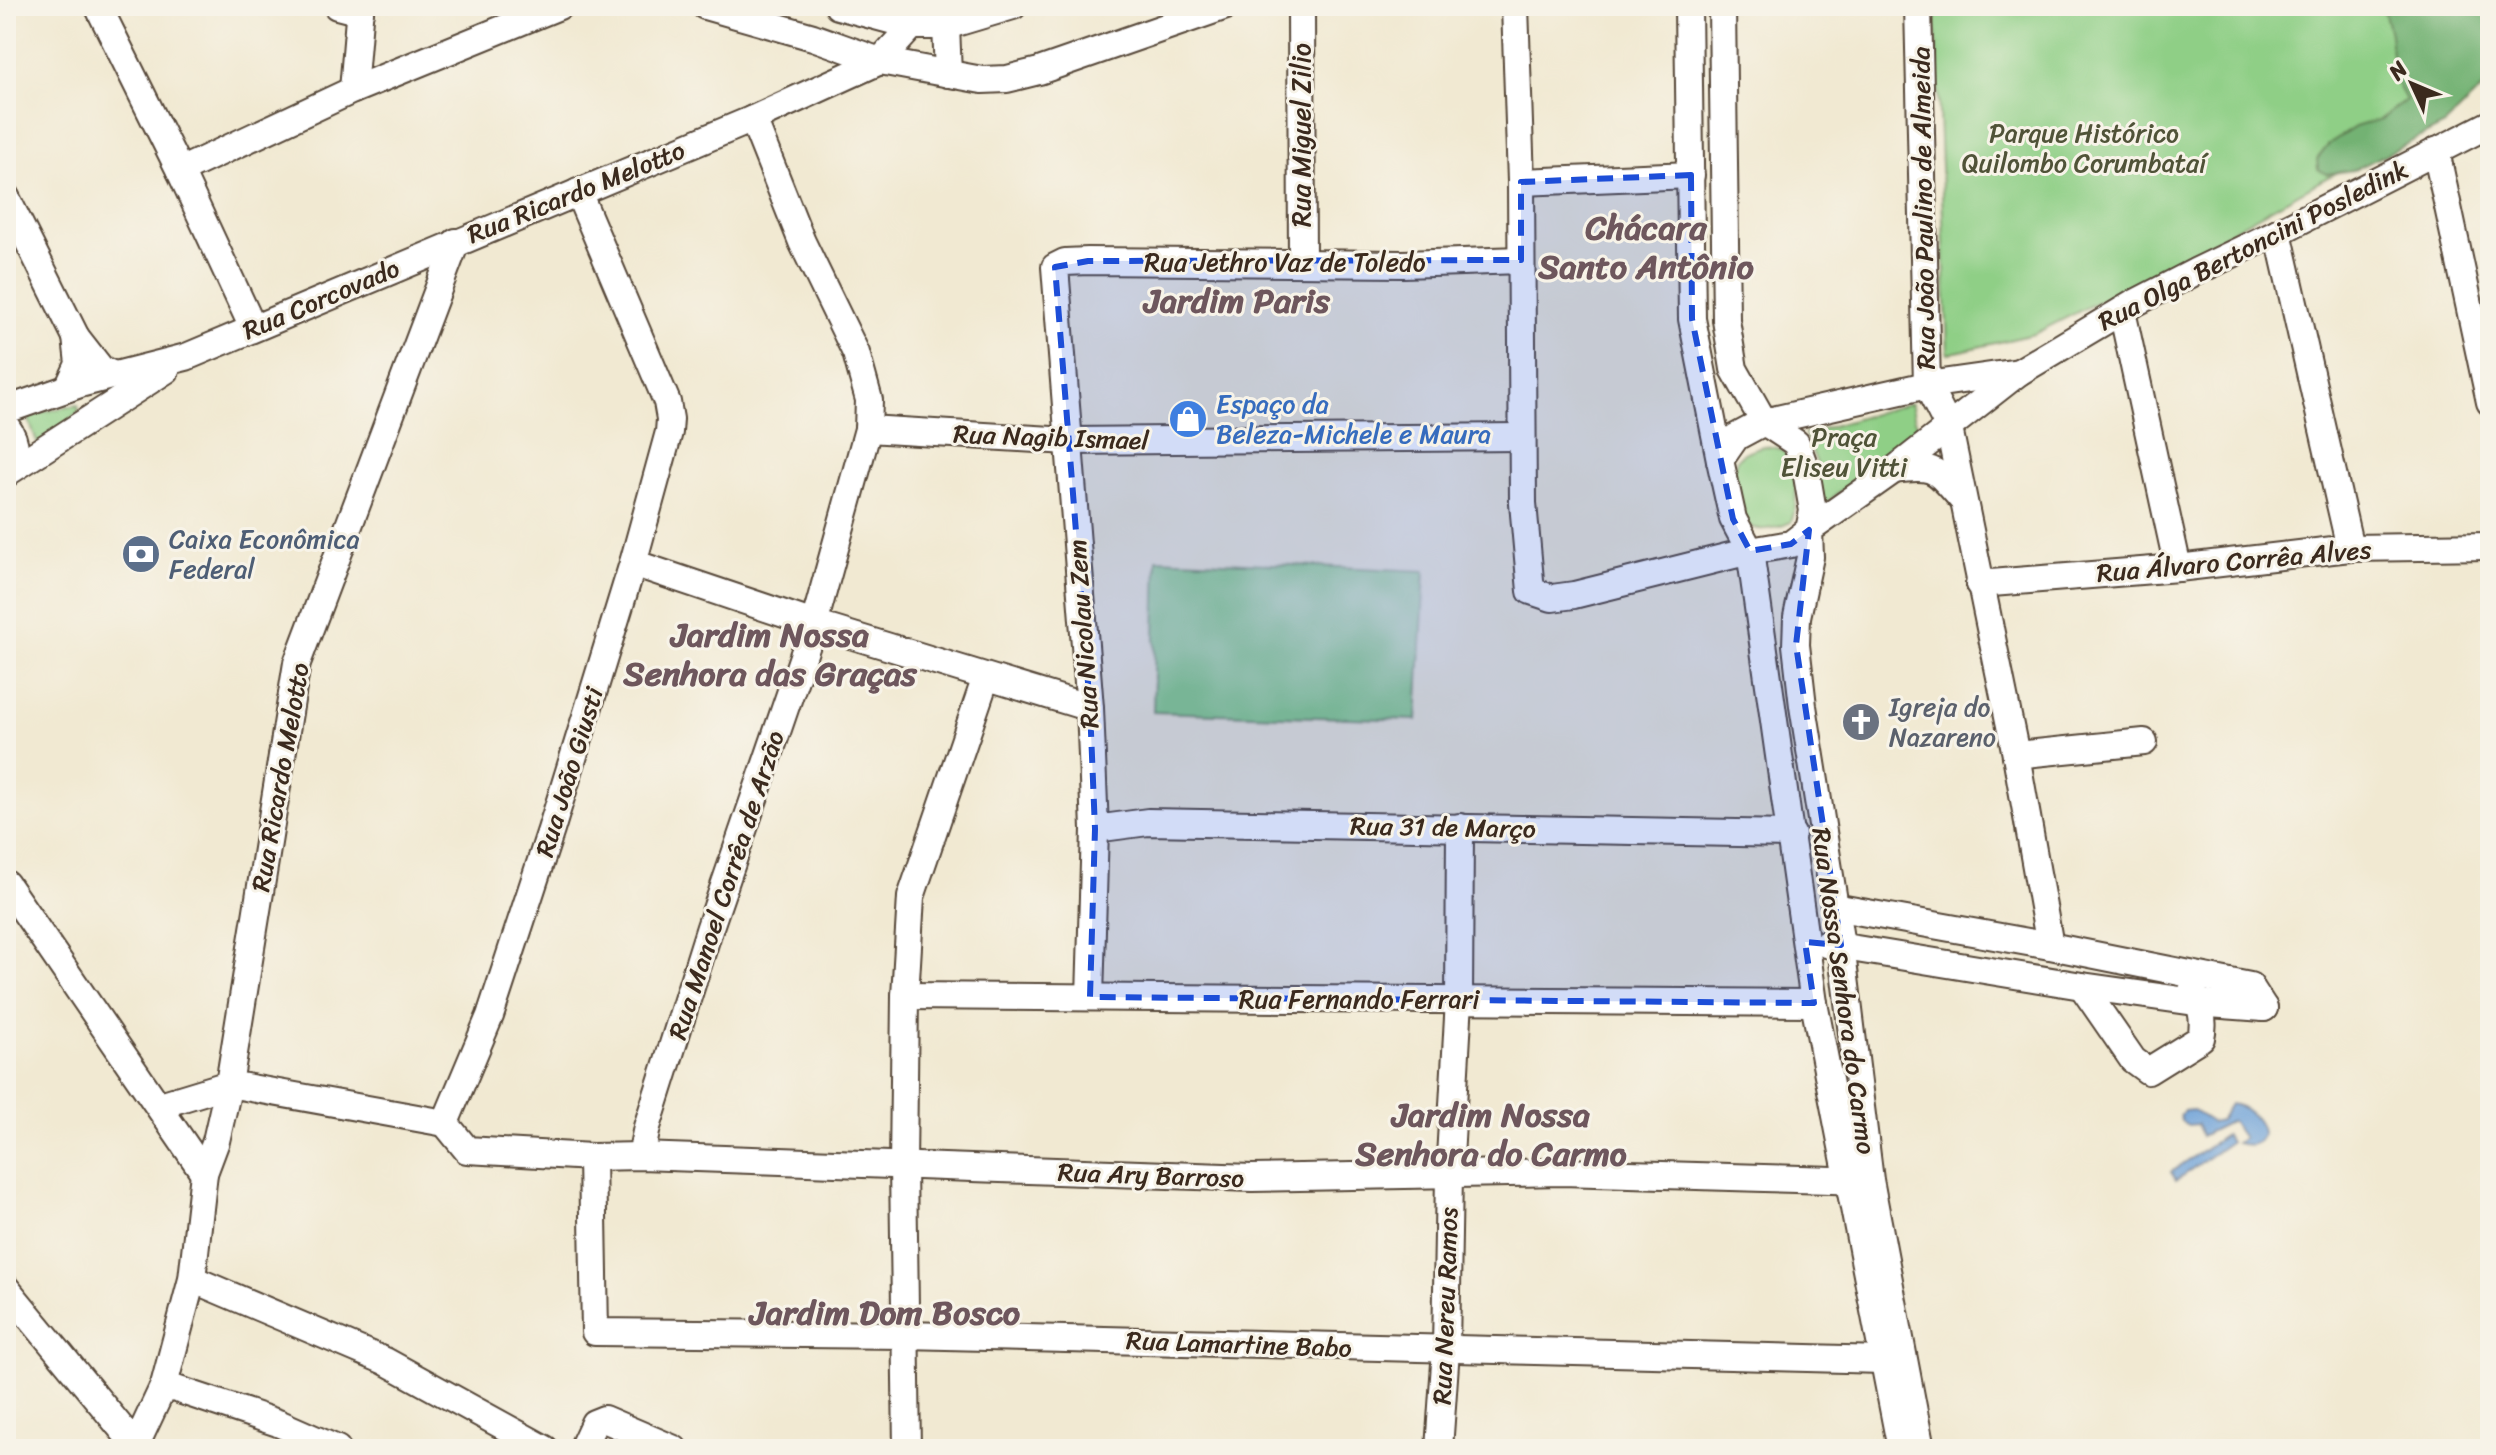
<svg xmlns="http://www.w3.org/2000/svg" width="2496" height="1455" font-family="Sriracha,sans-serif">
  <rect width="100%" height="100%" fill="#f7f3e8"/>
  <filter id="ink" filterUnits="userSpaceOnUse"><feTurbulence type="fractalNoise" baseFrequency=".0125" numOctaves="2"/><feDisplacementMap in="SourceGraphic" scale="16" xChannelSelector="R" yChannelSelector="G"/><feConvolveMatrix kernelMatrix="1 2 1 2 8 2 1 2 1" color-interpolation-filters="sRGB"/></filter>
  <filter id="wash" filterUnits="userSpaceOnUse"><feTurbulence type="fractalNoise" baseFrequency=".006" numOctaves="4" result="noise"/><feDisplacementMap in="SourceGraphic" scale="32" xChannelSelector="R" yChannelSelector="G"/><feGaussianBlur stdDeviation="1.8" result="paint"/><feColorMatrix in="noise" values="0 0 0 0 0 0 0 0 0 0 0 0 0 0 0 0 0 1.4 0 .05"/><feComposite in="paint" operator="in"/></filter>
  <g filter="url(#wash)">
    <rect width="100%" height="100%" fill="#f1e9d2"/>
    <g fill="#8fcf86" stroke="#657c52" stroke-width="2">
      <polygon points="1935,6 2490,6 2434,118 2157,272 2034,334 1948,354"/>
      <polygon points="1911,403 1915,420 1920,428 1821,507 1817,464 1805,434"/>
      <polygon points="78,405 79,412 38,445 27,415"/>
      <path d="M1763,446C1771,447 1780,447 1786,454C1798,470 1798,505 1791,522C1778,528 1753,536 1743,519C1740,513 1740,501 1738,494C1736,482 1730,467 1739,457C1746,450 1754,449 1763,446Z"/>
      <polygon points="1157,559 1425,571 1417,720 1153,712"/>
    </g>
    <polygon fill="#73b273" stroke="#576e48" stroke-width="2" points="2383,6 2490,6 2490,81 2445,125 2354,170 2326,174 2318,169 2317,159 2330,143 2355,127 2381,119 2406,100 2394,78 2390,34"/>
    <g fill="#6ca0d8" stroke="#54657b" stroke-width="2">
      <path d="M2230,1104C2261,1107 2280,1154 2236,1143L2243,1138L2231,1121L2201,1136L2197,1124L2188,1125L2181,1121L2180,1115L2184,1111L2192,1110L2211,1122L2220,1120Z"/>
      <polygon points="2225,1135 2230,1142 2176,1180 2171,1172"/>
    </g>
  </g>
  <g filter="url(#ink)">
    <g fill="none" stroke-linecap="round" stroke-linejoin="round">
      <g stroke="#564739" stroke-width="30">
        <g id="minor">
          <polyline points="98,6 180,171 253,328"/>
          <polyline points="337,6 360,12"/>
          <polyline points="705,6 813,37 880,61 982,80 1007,79 1039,71 1226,6"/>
          <polyline points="838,6 912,26 946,26 1013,6"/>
          <polyline points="1301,6 1302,263"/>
          <polyline points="1515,6 1521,182 1523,503 1531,591 1552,598 1574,595 1750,551 1814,1003 1901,1449"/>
          <polyline points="1688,6 1692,319 1720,460"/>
          <polyline points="1722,6 1726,320 1734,369 1764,422 1927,385 2019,372"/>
          <polyline points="1918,6 1927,385 1949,428 2016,755 2050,946"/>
          <polyline points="946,26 948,74"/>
          <polyline points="353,90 360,6"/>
          <polyline points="2436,151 2490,402"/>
          <polyline points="180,171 353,90 559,6"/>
          <polyline points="1521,182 1691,175"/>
          <polyline points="6,197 76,337"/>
          <polyline points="2278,232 2350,548"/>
          <polyline points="2122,311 2178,568"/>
          <polyline points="68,388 79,364 76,337 101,369 114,375"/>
          <polyline points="6,410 80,384 186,357 753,119 880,61 912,26"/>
          <polygon points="1764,422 1796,443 1806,470 1813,511 1809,530 1791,544 1750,551 1733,519 1720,460 1736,437"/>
          <path d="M6,426C18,442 18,458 6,474"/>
          <polyline points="868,429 1069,441 1521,437"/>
          <path d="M1894,470C1935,464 1935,469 1961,498"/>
          <polyline points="8,472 166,370"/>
          <polyline points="633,563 814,624 1090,708"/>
          <polyline points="1979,584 2178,568 2350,548 2490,546"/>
          <polyline points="2016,755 2144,742"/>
          <polyline points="1095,829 1148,822 1792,834"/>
          <polyline points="6,884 204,1173"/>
          <polyline points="1834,907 2050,946 2250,986 2264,1008"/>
          <polyline points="1826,944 2082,986 2209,1004 2264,1008"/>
          <path d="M2082,986L2133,1060L2148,1071L2201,1038C2205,1020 2202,1006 2192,991"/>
          <polyline points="905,996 1814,1003"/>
          <polyline points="1090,997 1095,829 1090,708 1055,267 1065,262 1088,261 1403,264 1521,260"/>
          <polyline points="160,1105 229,1084 445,1123"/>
          <polyline points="445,1123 467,1150 592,1157 641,1156 1252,1178 1562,1172 1866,1181"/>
          <polyline points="445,1123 490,1016 551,830 633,563 669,432 670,419 667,402 578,192"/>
          <polyline points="641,1156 647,1127 710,927 814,624 868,429 869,400 856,353 802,242 753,119"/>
          <polyline points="592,1157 595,1332 905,1335 1883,1360"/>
          <polyline points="192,1279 385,1361 545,1449"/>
          <polyline points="6,1288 136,1446"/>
          <polyline points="164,1385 278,1423 337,1449"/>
          <polyline points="134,1449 164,1385 192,1279 204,1173 216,1141 229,1084 297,663 456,242"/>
          <polyline points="582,1449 594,1423 604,1419 674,1449"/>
          <polyline points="907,1449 903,1166 905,996 911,897 986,677"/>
          <polyline points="1439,1449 1446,1349 1449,1175 1459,1000 1460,827"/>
          <polyline points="1921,1449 1870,1180 1841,945 1803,706 1796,645 1797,617 1810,557 1809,530 1894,470 2019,372 2135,303 2195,272 2278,232 2490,124"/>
        </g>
      </g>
      <use href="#minor" stroke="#fff" stroke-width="26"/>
    </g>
  </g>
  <path fill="#1d4ed8" fill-opacity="0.2" stroke="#1d4ed8" stroke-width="6" stroke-dasharray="16 10" stroke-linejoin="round" d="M1691,175L1692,319L1733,519L1750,551L1791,544L1809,530L1796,645L1841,945L1805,942L1814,1003L1090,997L1095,829L1090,708L1055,267L1088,261L1521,260V182Z"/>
  <defs>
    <g id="shop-disc" transform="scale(2)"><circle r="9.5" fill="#3f7fe0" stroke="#f7f3e8"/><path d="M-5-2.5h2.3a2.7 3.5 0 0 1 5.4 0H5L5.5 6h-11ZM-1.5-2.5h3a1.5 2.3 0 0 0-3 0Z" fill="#fff"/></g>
    <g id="bank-disc" transform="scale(2)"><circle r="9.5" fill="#5c6f8a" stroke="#f7f3e8"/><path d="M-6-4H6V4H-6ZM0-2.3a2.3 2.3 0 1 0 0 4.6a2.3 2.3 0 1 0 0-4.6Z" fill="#fff"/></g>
    <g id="church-disc" transform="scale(2)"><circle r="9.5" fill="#6b7280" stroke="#f7f3e8"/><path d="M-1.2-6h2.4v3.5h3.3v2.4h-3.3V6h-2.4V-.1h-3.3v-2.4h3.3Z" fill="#fff"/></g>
  </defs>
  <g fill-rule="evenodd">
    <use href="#shop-disc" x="1188" y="419"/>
    <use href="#bank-disc" x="141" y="554"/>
    <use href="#church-disc" x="1861" y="722"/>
  </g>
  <g text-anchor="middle" stroke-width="6" stroke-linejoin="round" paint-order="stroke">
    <g font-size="26" fill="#505338" stroke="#f7f3e8">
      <text x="2084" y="142">Parque Histórico<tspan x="2084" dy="30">Quilombo Corumbataí</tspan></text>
      <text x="1844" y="446">Praça<tspan x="1844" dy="30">Eliseu Vitti</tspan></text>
    </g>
    <g font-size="26" fill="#3b2a1e" stroke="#f7f3e8">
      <text transform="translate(1301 135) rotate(-90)" y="9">Rua Miguel Zilio</text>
      <text transform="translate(576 192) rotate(-22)" y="9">Rua Ricardo Melotto</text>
      <text transform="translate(1923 208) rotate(-91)" y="9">Rua João Paulino de Almeida</text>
      <text transform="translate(2253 245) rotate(-27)" y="9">Rua Olga Bertoncini Posledink</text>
      <text x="1285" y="271">Rua Jethro Vaz de Toledo</text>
      <text transform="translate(321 299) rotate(-23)" y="9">Rua Corcovado</text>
      <text transform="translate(1051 437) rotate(2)" y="9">Rua Nagib Ismael</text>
      <text transform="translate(2234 561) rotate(-5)" y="9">Rua Álvaro Corrêa Alves</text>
      <text transform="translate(1083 634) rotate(-94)" y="9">Rua Nicolau Zem</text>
      <text transform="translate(569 772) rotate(-73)" y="9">Rua João Giusti</text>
      <text transform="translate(280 777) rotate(-80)" y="9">Rua Ricardo Melotto</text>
      <text transform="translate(1443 827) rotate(1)" y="9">Rua 31 de Março</text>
      <text transform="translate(726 885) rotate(-72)" y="9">Rua Manoel Corrêa de Arzão</text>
      <text transform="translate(1844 991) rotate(82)" y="9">Rua Nossa Senhora do Carmo</text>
      <text x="1359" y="1008">Rua Fernando Ferrari</text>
      <text transform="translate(1151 1175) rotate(2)" y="9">Rua Ary Barroso</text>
      <text transform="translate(1445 1306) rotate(-88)" y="9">Rua Nereu Ramos</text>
      <text transform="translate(1239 1344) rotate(2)" y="9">Rua Lamartine Babo</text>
    </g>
    <g font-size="26" fill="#366cbe" stroke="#f7f3e8" text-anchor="start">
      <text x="1216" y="413">Espaço da<tspan x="1216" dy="30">Beleza-Michele e Maura</tspan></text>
    </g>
    <g font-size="26" fill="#4e5e75" stroke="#f7f3e8" text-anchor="start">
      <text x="169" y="548">Caixa Econômica<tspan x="169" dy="30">Federal</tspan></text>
    </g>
    <g font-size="26" fill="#5b616d" stroke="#f7f3e8" text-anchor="start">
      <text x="1889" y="716">Igreja do<tspan x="1889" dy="30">Nazareno</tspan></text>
    </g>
    <g font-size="34" font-weight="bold" fill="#6e575d" stroke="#f7f3e8">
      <text x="1646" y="239">Chácara<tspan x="1646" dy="39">Santo Antônio</tspan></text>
      <text x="1237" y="312">Jardim Paris</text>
      <text x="770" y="646">Jardim Nossa<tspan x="770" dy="39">Senhora das Graças</tspan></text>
      <text x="1491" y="1126">Jardim Nossa<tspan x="1491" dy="39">Senhora do Carmo</tspan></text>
      <text x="885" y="1324">Jardim Dom Bosco</text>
    </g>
  </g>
  <rect width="2496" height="1455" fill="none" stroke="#f7f3e8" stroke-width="32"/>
  <g transform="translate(2412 84) rotate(314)" stroke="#f7f3e8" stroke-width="6" paint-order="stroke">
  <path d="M0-6L14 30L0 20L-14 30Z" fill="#3b2a1e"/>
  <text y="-12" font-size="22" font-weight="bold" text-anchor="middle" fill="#3b2a1e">N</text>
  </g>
</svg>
